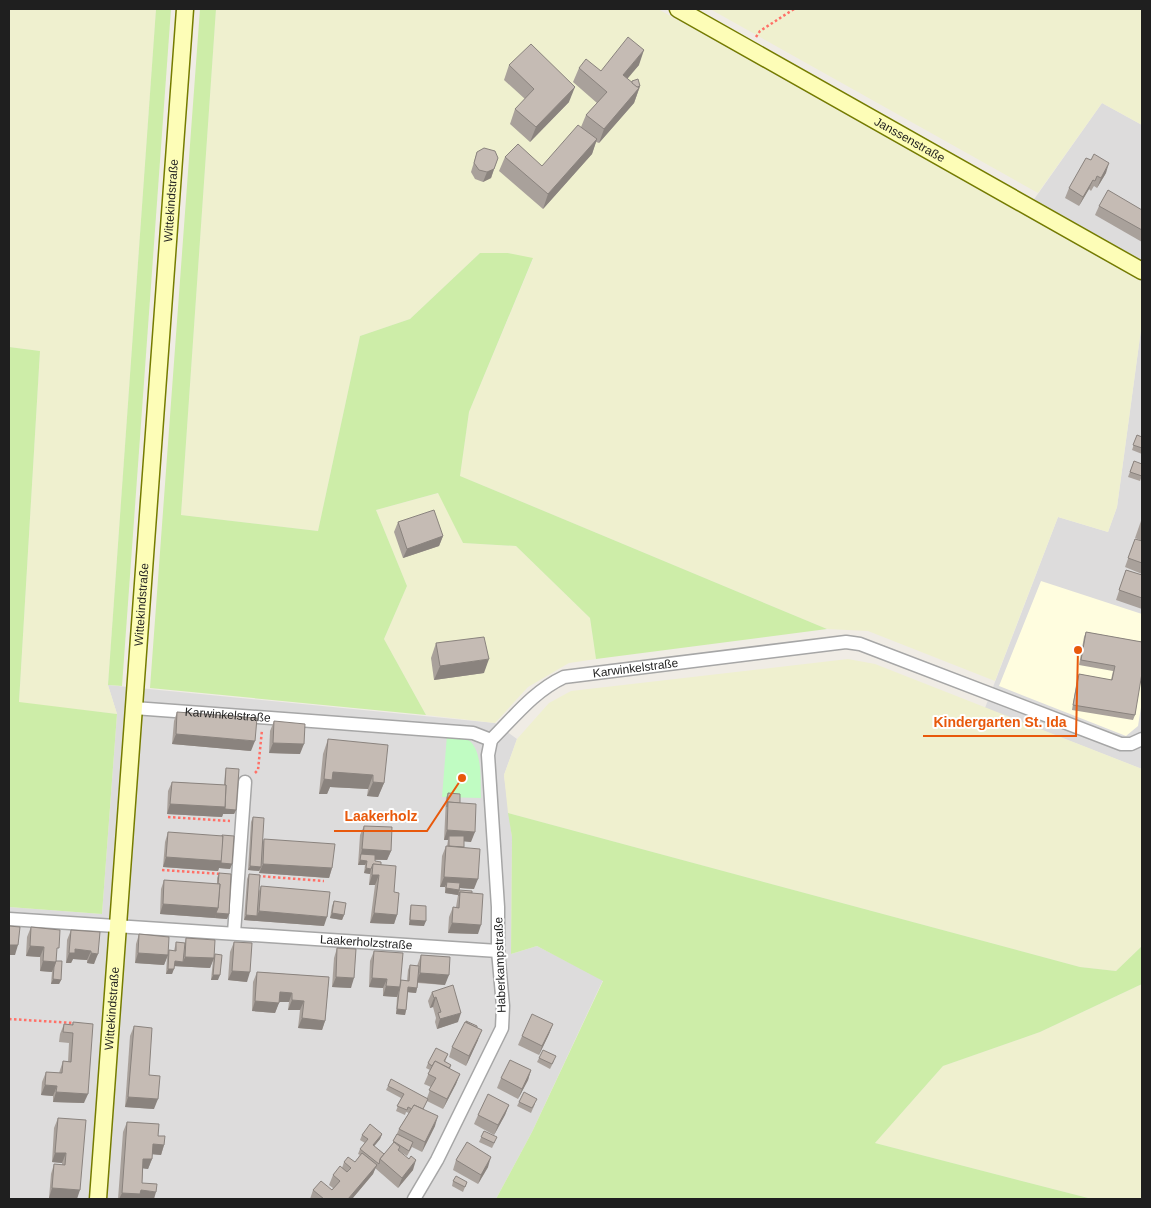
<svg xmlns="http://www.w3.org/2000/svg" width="1151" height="1208" font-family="Arial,sans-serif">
  <rect width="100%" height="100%" fill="#f0ece5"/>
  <g fill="#dddcdc">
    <polygon points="1102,103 1142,125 1142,282 1023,215"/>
    <polygon points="1142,322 1142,769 985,708 1058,517 1108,532 1117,507"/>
    <polygon points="108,685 495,723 517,739 504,775 512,837 511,954 537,946 603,980 532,1132 496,1199 9,1199 9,907 102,914 117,714"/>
  </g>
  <polygon fill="#fffddf" points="1041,581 1142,614 1142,701 1138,726 1126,736 999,686"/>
  <g fill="#eff0cf">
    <polygon points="9,9 156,9 108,685 117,714 19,703 40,351 9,347"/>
    <polygon points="216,9 658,9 1142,282 1142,322 1117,507 1108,532 1058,517 995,681 868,631 827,629 460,476 469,412 533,259 508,253 480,253 410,319 360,336 318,531 181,515"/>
    <polygon points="710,9 1142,9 1142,125 1102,103 1038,193"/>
    <polygon points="439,493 463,543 516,546 590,618 596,659 569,663 528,687 495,723 426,715 384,639 407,586 376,510"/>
    <polygon points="848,659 875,664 1142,769 1142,946 1116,971 1080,967 508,813 504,775 517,739 549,703 571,691"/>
    <polygon points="1142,984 1142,1199 1092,1199 875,1143 943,1066 1040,1032"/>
  </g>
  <g fill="#cdeda8">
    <polygon points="156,9 171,9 122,686 108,685"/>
    <polygon points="200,9 216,9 181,515 318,531 360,336 410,319 480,253 508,253 533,258 469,412 460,476 827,629 596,659 590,618 516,546 463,543 438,493 376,510 407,586 384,639 426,715 150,688"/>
    <polygon points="9,347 40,351 19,702 117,714 102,914 9,907"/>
    <polygon points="508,813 1080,967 1116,971 1142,946 1142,984 1040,1032 943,1066 875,1143 1092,1199 496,1199 532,1132 603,981 537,946 511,954 512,837"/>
  </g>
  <path fill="#c0fcc2" d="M447,735C452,736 458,736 463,737C484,744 480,780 481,798L442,797Z"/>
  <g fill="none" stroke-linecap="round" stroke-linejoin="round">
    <g stroke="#a6a6a6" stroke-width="15">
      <g id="street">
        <path id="s1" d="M134,708L473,733L491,740"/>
        <path id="s2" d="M491,740C514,717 534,691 564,677L846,642L860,644L1121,744H1131L1142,739"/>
        <path id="s3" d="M9,919L498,951"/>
        <polyline points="234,933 245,782"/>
        <polyline points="414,1199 437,1160 502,1028 503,1006 498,951 498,907 488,755 491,740"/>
      </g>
    </g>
    <g stroke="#757c00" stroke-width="19">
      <g id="secondary">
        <path id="s4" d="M678,9L1142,271"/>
        <path id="s5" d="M98,1199L185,9"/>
      </g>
    </g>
    <g stroke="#ff7067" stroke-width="2.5" stroke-dasharray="2.5 2.5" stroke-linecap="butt">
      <polyline points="756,37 760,31 794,9"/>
      <polyline points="255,773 258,770 262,730"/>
      <polyline points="168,817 230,821"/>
      <polyline points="162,870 222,874"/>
      <polyline points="258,876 324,881"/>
      <polyline points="9,1019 74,1023"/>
    </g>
    <use href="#street" stroke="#fff" stroke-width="12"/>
    <use href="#secondary" stroke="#fdfdb7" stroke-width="16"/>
  </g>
  <g fill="#a9a19b">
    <polygon points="509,65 569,102 530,142 510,124 515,109 525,99 504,80"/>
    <polygon points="639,65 627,78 631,82 632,81 640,86 634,103 599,143 596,142 592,154 543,209 499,171 505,157 542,166 581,127 586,115 597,103 573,82 579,68 601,71"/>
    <polygon points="477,152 498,158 491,178 483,182 475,179 471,172"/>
    <polygon points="1106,173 1097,188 1094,186 1091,191 1089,189 1079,206 1065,198 1069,188"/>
    <polygon points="1099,206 1142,210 1142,242 1095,215"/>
    <polygon points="1137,435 1142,437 1142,454 1132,450"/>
    <polygon points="1134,461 1142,476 1140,481 1128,477"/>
    <polygon points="1142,518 1142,541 1135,538"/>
    <polygon points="398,522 443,536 439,546 403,558 394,532"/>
    <polygon points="1135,539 1142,541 1142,574 1125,567"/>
    <polygon points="1126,570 1142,575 1142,609 1116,600"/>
    <polygon points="1086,632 1142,642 1135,715 1133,720 1072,710 1077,679 1079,674 1111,680 1113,671 1079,665 1084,637"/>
    <polygon points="436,643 484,673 434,680 431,658"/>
    <polygon points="177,712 251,751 172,744 174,721"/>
    <polygon points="274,721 300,754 269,753 270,731"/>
    <polygon points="328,739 384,783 378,797 367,796 368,789 330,787 327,794 319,794 323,754"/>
    <polygon points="226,768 236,810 234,814 223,814 222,817 167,814 168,791 172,782 224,785 225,773"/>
    <polygon points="448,793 460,803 471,842 464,841 464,847 474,889 460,888 459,890 478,934 448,933 449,917 453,907 456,907 458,895 445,893 445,887 440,887 442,856 446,846 447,846 448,840 444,840 446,798"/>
    <polygon points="253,817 262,844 264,839 332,868 329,878 259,873 260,870 259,871 248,870 251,822"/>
    <polygon points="364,826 391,851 387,860 375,860 375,861 381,865 394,892 397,915 394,924 370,923 375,885 369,885 370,874 364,873 365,865 358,865 360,835"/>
    <polygon points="168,832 232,864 230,869 219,868 218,871 163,867 165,842"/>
    <polygon points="219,873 229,914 227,919 160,914 161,889 164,880 217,884 217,878"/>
    <polygon points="249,874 259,891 261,886 324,926 244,920 247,879"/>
    <polygon points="334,901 344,915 342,920 330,918 332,906"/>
    <polygon points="411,905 424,926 409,925 410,910"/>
    <polygon points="31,927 56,956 56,961 61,980 59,984 51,984 52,972 40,971 40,957 26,956 27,937"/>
    <polygon points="71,930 100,932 94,964 87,963 87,960 73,959 71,963 66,963 67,940"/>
    <polygon points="139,934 168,953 169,950 174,951 176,942 185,943 186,938 214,958 215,954 218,980 211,980 213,960 210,968 174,966 172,974 166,974 167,957 164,965 135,963 136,944"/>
    <polygon points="234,942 247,982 228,980 230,952"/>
    <polygon points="337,948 351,988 332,987 334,958"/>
    <polygon points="374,951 401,980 407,981 408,970 410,965 417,966 421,955 445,985 418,983 416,993 408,992 406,1010 405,1015 396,1014 397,997 383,996 383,988 369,987 370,961"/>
    <polygon points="257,972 329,977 325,1021 322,1030 298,1028 300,1010 288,1010 289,1002 279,1002 275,1013 252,1011 253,982"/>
    <polygon points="432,992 458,1022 437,1029 435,1022 436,1018 433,1007 430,1008 428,1001"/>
    <polygon points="73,1022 84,1103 53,1102 53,1096 41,1095 42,1082 46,1072 59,1073 63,1061 68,1062 69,1043 59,1042 60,1034 64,1024 72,1025"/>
    <polygon points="553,1024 549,1034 539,1055 518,1045 522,1036"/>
    <polygon points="134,1026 149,1075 154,1109 125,1107 130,1036"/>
    <polygon points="477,1028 478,1040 466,1066 449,1057 452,1047"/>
    <polygon points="448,1054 445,1062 451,1065 450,1069 460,1074 456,1084 443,1109 427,1101 423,1109 435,1126 422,1152 412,1147 407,1156 399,1151 413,1170 398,1188 375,1168 373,1174 352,1199 310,1199 313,1190 332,1190 333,1188 329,1185 333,1175 342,1168 344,1162 355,1162 360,1155 358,1154 360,1149 365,1143 360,1140 362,1135 382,1134 380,1139 374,1146 384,1154 392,1145 399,1129 409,1113 406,1112 405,1115 396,1111 401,1098 386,1090 388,1086 427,1098 431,1087 424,1084 430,1070 426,1068 428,1063"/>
    <polygon points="539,1058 554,1061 550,1069 537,1062"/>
    <polygon points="531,1070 528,1080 518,1099 497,1088 501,1078"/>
    <polygon points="519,1102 535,1104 531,1113 517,1106"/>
    <polygon points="509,1105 505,1115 494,1135 474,1124 478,1115"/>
    <polygon points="58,1118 77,1199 49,1198 51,1174 54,1164 62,1165 62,1163 52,1162 54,1128"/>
    <polygon points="127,1122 158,1136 164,1145 161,1155 152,1154 152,1159 148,1169 143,1168 142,1183 154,1199 118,1199 123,1132"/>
    <polygon points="484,1131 495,1142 492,1148 479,1142"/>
    <polygon points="456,1160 488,1167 478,1184 453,1170"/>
    <polygon points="453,1181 467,1182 463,1192 452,1186"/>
  </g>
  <g fill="#8a837e">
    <polygon points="644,50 639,65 618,90 623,75"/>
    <polygon points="640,86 634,103 599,143 604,129 633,88"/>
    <polygon points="575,87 569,102 530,142 536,127"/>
    <polygon points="597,139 592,154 543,209 548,194"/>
    <polygon points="1109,163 1106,173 1097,188 1101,178"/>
    <polygon points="494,169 491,178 483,182 487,172"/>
    <polygon points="1093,180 1089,189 1079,206 1083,197"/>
    <polygon points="443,536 439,546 403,558 407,549"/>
    <polygon points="489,659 484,673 434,680 440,666"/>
    <polygon points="176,734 255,741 251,751 172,744"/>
    <polygon points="273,743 304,744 300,754 269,753"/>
    <polygon points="333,772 373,775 368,789 330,787 327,794 319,794 324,779"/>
    <polygon points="373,782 384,783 378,797 367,796"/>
    <polygon points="170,804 225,807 236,810 234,814 223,814 222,817 167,814"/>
    <polygon points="447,830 475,832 471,842 449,840 449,836 448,840 444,840"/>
    <polygon points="362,849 391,851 387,860 360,859"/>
    <polygon points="166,857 222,861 232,864 230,869 219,868 218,871 163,867"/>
    <polygon points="360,860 367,861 365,865 358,865"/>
    <polygon points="263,864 332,868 329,878 259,873"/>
    <polygon points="250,866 261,867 259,871 248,870"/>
    <polygon points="366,868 371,869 370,874 364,873"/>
    <polygon points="372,875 379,875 375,885 369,885"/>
    <polygon points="444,877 478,879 474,889 446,887 447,882 445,887 440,887"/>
    <polygon points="446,888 459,890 458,895 445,893"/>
    <polygon points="163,904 218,908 215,918 160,914"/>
    <polygon points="259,911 327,917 324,926 244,920 246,915 257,916"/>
    <polygon points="216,913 229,914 227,919 215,918"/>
    <polygon points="332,913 344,915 342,920 330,918"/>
    <polygon points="374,913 397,915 394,924 370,923"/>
    <polygon points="410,920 426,921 424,926 409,925"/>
    <polygon points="452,923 481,925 478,934 448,933"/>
    <polygon points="9,945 18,945 15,955 9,955"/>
    <polygon points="30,946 44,947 40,957 26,956"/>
    <polygon points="75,949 91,951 87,960 73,959 71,963 66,963 69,953"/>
    <polygon points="91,953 98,954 94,964 87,963"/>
    <polygon points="138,953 168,955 164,965 135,963"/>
    <polygon points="185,957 214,958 210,968 173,966 175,961 183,962"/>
    <polygon points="43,961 56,962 52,972 40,971"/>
    <polygon points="168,969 174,969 172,974 166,974"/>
    <polygon points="232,971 250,972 247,982 228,980"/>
    <polygon points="420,973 449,975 445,985 416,982"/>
    <polygon points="213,975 220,975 218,980 211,980"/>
    <polygon points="336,977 354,978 351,988 332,987"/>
    <polygon points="372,978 387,979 383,988 369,987"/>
    <polygon points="53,979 61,980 59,984 51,984"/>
    <polygon points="386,986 400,987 397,997 383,996"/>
    <polygon points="408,987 417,988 416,993 406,992"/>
    <polygon points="280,992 292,993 289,1002 276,1002"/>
    <polygon points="436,997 433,1007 430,1008 434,998"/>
    <polygon points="292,1000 304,1001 300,1010 288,1010"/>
    <polygon points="255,1001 279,1003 275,1013 252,1011"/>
    <polygon points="397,1009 406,1010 405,1015 396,1014"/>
    <polygon points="461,1013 458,1022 437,1029 440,1019"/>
    <polygon points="302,1018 325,1021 322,1030 298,1028"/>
    <polygon points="553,1024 549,1034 539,1055 542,1046"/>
    <polygon points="482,1030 478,1040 466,1066 469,1056"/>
    <polygon points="531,1070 528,1080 518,1099 522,1089"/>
    <polygon points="460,1074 456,1084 443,1109 447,1099"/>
    <polygon points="45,1085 57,1086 53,1096 41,1095"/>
    <polygon points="56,1092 88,1094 84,1103 53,1102"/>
    <polygon points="128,1097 158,1099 154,1109 125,1107"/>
    <polygon points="509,1105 505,1115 494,1135 498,1125"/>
    <polygon points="438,1116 435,1126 422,1152 425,1142"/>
    <polygon points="382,1134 380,1139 371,1150 373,1145"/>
    <polygon points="153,1144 164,1145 161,1155 150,1154"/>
    <polygon points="55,1153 66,1153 62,1163 52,1162"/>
    <polygon points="491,1157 488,1167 478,1184 481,1175"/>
    <polygon points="143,1159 152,1159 148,1169 140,1168"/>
    <polygon points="416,1160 413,1170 398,1188 402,1178"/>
    <polygon points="377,1165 373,1174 352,1199 348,1199"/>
    <polygon points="52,1188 80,1190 77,1199 49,1198"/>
    <polygon points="141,1190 156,1192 154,1199 119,1199 122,1193"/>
  </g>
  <g fill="#c5bbb4" stroke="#8a837e">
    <polygon points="628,37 644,50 623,75 639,88 604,129 586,115 607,92 579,68 586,59 601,71"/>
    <polygon points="531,44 575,87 536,127 515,109 534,89 509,65"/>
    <polygon points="638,79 640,86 637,87 632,83 632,81"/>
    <polygon points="578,125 597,139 548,194 505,157 518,144 542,166"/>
    <polygon points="484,148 495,151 498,158 494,169 487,172 479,170 474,163 477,152"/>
    <polygon points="1094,154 1109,163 1101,178 1097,176 1095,181 1093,180 1083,197 1069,188 1086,158 1091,160"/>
    <polygon points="1108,190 1142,210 1142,230 1099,206"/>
    <polygon points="1137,435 1142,437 1142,448 1133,445"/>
    <polygon points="1134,461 1142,464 1142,476 1130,472"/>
    <polygon points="434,510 443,536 407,549 398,522"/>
    <polygon points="1135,539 1142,541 1142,563 1128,558"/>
    <polygon points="1126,570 1142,575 1142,598 1119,590"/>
    <polygon points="1086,632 1142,642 1142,673 1135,715 1073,705 1079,674 1112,680 1115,666 1081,660"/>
    <polygon points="484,637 489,659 440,666 436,643"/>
    <polygon points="177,712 257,718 255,741 176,734"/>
    <polygon points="274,721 305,724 304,744 273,743"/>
    <polygon points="328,739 388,745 384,783 373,782 373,775 333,772 332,780 324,779"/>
    <polygon points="226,768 239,769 236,810 225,809 226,785 225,785"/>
    <polygon points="172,782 226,785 225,807 170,804"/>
    <polygon points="448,793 460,794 460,803 448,802 447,807"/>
    <polygon points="448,802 476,804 475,832 447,830"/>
    <polygon points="253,817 264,818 261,867 250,866"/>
    <polygon points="364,826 392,827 391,851 362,849"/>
    <polygon points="168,832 223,836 222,861 166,857"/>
    <polygon points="222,835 234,836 232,864 221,863 223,836 222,836"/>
    <polygon points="449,836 464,836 464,847 449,846"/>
    <polygon points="264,839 335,844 332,868 263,864"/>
    <polygon points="446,846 480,849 478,879 444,877"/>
    <polygon points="361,854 375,855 375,861 381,862 381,865 373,864 371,869 366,868 367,861 360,860"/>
    <polygon points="373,864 396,866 394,892 399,893 397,915 374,913 379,875 372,875"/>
    <polygon points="219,873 231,874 229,914 216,913 218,908 220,884 218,884"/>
    <polygon points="249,874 260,875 257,916 246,915"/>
    <polygon points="164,880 220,884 218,908 163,904"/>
    <polygon points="447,882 460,883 459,890 472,891 472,893 460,892 459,896 459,890 446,888"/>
    <polygon points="261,886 330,892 327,917 259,911"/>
    <polygon points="460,892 483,894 481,925 452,923 453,907 459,908"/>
    <polygon points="334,901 346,903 344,915 332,913"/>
    <polygon points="411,905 426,906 426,921 410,920"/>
    <polygon points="9,926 20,927 18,945 9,945"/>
    <polygon points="31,927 60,930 59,948 57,948 56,962 43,961 44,947 30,946"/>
    <polygon points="71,930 100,932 98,954 91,953 91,951 75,949 75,953 69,953"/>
    <polygon points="139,934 169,937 168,955 138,953"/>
    <polygon points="186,938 215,940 214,958 185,957"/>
    <polygon points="176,942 185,943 183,962 175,961 174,969 168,969 169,950 176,951"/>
    <polygon points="234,942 252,943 250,972 232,971"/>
    <polygon points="337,948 356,949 354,978 336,977"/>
    <polygon points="374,951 403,953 400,987 386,986 387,979 372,978"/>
    <polygon points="215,954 222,955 220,975 213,975"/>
    <polygon points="421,955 450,957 449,975 420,973"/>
    <polygon points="56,961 62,961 61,980 53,979 54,967"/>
    <polygon points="410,965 419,966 417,988 408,987 406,1010 397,1009 399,992 400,987 401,980 409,981"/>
    <polygon points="257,972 329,977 325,1021 302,1018 304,1001 292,1000 292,993 280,992 279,1003 255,1001"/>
    <polygon points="453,985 461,1013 440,1019 438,1013 441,1012 436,997 434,998 432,992"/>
    <polygon points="532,1014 553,1024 542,1046 522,1036"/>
    <polygon points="466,1021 477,1026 477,1028 466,1022"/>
    <polygon points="73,1022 93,1024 88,1094 56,1092 57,1086 45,1085 46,1072 62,1073 63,1061 71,1062 73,1033 63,1032 64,1024 73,1025"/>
    <polygon points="465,1022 482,1030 469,1056 452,1047"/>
    <polygon points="134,1026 152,1028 149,1075 160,1076 158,1099 128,1097"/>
    <polygon points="436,1048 448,1054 444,1061 451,1065 449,1068 435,1061 432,1066 428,1063"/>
    <polygon points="543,1050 556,1056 552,1064 539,1058"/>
    <polygon points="510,1060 531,1070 522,1089 501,1078"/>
    <polygon points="435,1061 460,1074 447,1099 429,1090 436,1078 428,1074"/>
    <polygon points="391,1079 428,1099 423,1109 414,1105 412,1109 408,1107 407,1110 397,1106 404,1094 388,1086"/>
    <polygon points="524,1092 537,1099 532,1108 519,1102"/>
    <polygon points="488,1094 509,1105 498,1125 478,1115"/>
    <polygon points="414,1105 438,1116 425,1142 399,1129"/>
    <polygon points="58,1118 86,1120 80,1190 52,1188 54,1164 65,1165 66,1153 55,1153"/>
    <polygon points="127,1122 159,1124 158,1136 165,1136 164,1145 153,1144 152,1159 143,1159 142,1183 157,1184 156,1192 141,1190 140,1194 122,1193"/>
    <polygon points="370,1124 382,1134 373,1145 384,1154 380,1159 379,1164 360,1149 368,1139 362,1135"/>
    <polygon points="484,1131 497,1137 494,1143 481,1137"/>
    <polygon points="397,1134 413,1142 409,1151 393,1141"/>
    <polygon points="394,1142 400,1147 398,1150 409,1159 411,1156 416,1160 402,1178 380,1159"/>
    <polygon points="467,1142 491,1157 481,1175 456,1160"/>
    <polygon points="362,1153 377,1165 348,1199 324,1199 313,1190 321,1181 332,1190 340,1181 333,1175 340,1166 347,1172 351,1168 344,1162 348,1157 355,1162"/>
    <polygon points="456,1176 467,1182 465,1187 453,1181"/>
  </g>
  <g text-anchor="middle" stroke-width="4" stroke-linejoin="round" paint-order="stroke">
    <g font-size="12" fill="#1f1f1f" stroke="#fff">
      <text dy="4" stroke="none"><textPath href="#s4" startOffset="266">Janssenstraße</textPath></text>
      <text dy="4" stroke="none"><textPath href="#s5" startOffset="1001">Wittekindstraße</textPath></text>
      <text dy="4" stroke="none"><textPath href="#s5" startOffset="596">Wittekindstraße</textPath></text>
      <text dy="4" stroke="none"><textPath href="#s2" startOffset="169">Karwinkelstraße</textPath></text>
      <text dy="4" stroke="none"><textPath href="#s1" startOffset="94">Karwinkelstraße</textPath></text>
      <text dy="4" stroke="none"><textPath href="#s3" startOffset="358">Laakerholzstraße</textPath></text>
      <text transform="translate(500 965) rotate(-92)" y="4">Haberkampstraße</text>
      <text dy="4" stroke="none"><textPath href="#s5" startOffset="191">Wittekindstraße</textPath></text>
    </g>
  </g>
  <path fill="none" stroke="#e8590c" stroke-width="2" d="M1078 650L1076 736H923M462 778L427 831H334"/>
  <g fill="#e8590c" stroke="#fff" stroke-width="2">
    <circle cx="1078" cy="650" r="5"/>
    <circle cx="462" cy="778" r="5"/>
  </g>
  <g font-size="14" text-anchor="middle" font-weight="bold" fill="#e8590c" stroke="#fff" stroke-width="4" stroke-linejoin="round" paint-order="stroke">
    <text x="1000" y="727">Kindergarten St. Ida</text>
    <text x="381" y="821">Laakerholz</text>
  </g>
  <rect width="1151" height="1208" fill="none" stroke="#1f1f1f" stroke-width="20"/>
</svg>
